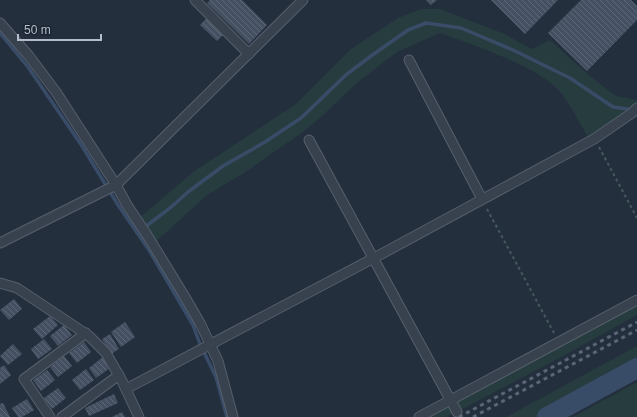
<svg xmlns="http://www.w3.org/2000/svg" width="637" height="417" font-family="Arial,sans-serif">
  <defs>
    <pattern id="building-back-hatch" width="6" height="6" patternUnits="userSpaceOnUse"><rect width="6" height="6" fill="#455162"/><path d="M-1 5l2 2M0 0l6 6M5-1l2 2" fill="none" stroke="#5d6877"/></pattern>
  </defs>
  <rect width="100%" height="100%" fill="#242f3e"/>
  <g fill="#263c3f">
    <path d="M421,9H440L502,33L532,49L550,40L591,77L616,96L637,100V106L590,141C581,125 572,108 562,94C542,67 472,45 440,33L397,52L358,82L321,117L303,132L244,173L207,195L183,217L153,244L137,220L193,172L296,104L351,49L398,18Z"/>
    <polygon points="637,302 637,315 550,363 447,417 419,417"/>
    <polygon points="637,346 637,377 560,417 506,417"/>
    <polygon points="637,382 637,417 573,417"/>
  </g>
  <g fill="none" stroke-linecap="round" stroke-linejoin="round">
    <g stroke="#394c67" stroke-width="3.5">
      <polyline points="0,33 28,67 82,146 118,205 149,250 193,325 200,344 216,377 227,417"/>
      <polyline points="137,233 170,208 188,192 223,166 265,142 301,118 347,74 371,56 408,30 426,23 461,28 513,50 570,78 613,107 633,110 637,115"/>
    </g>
    <polyline stroke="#394c67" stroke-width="20" points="547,417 637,368"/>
  </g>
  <g fill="url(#building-back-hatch)">
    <polygon points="210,0 242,0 267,25 249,44 207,3"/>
    <polygon points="426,0 437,0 431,5"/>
    <polygon points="491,0 558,0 525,34"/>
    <polygon points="581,0 631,0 637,6 637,20 587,71 548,33"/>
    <polygon points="207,18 224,34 217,41 200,25"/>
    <polygon points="14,299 22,309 9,320 0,310"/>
    <polygon points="50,316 58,325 42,339 33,329"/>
    <polygon points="125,322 135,337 121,347 111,332"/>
    <polygon points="64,325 72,335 58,346 50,336"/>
    <polygon points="110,334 119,349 111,354 102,339"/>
    <polygon points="44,339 52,349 38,359 31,349"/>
    <polygon points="84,342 91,352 77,363 69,353"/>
    <polygon points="13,344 22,354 8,365 0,356"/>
    <polygon points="64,356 72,366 58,377 50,367"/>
    <polygon points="103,357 110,368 96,378 89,368"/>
    <polygon points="4,365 11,375 0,384 0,368"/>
    <polygon points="86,369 94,380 80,390 72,380"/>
    <polygon points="47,370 55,380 41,391 33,380"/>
    <polygon points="58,388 66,398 52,409 44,398"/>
    <polygon points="114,394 118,403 89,416 85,408"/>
    <polygon points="27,399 34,410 22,417 18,417 12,408"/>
    <polygon points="3,403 10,417 0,417 0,404"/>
    <polygon points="122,412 125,417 112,417"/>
  </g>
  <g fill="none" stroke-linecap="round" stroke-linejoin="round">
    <g stroke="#565f6c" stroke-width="11">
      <g id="street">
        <polyline points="195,0 249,54"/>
        <polyline points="0,23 29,56 56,92 116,185 127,205 147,235 185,297 201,325 218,361 233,417"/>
        <polyline points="409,60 482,199"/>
        <polyline points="309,140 457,412"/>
        <polyline points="0,243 116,185 303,0"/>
        <polyline points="0,283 17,288 89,336 106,353 122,381 139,417"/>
        <polyline points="126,389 374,258 594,139 632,113 637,108"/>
        <polyline points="50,417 24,379 86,333"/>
        <polyline points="62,417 119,375"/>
        <polyline points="419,417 637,300"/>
      </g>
    </g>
    <g stroke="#44595c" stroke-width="2" stroke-dasharray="3 3" stroke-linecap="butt">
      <polyline points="599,147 637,218"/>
      <polyline points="487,209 554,333"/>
    </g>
    <use href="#street" stroke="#38414e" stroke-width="9"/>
    <g stroke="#5a6575" stroke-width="3" stroke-dasharray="4 4" stroke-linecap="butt">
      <polyline points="459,417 637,322"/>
      <polyline points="473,417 637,330"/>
    </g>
  </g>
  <path d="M18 34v6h83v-6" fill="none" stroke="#b4bcc9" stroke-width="2"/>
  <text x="24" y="34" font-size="12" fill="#b4bcc9" stroke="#1d2633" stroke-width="3" paint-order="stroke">50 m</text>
</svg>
